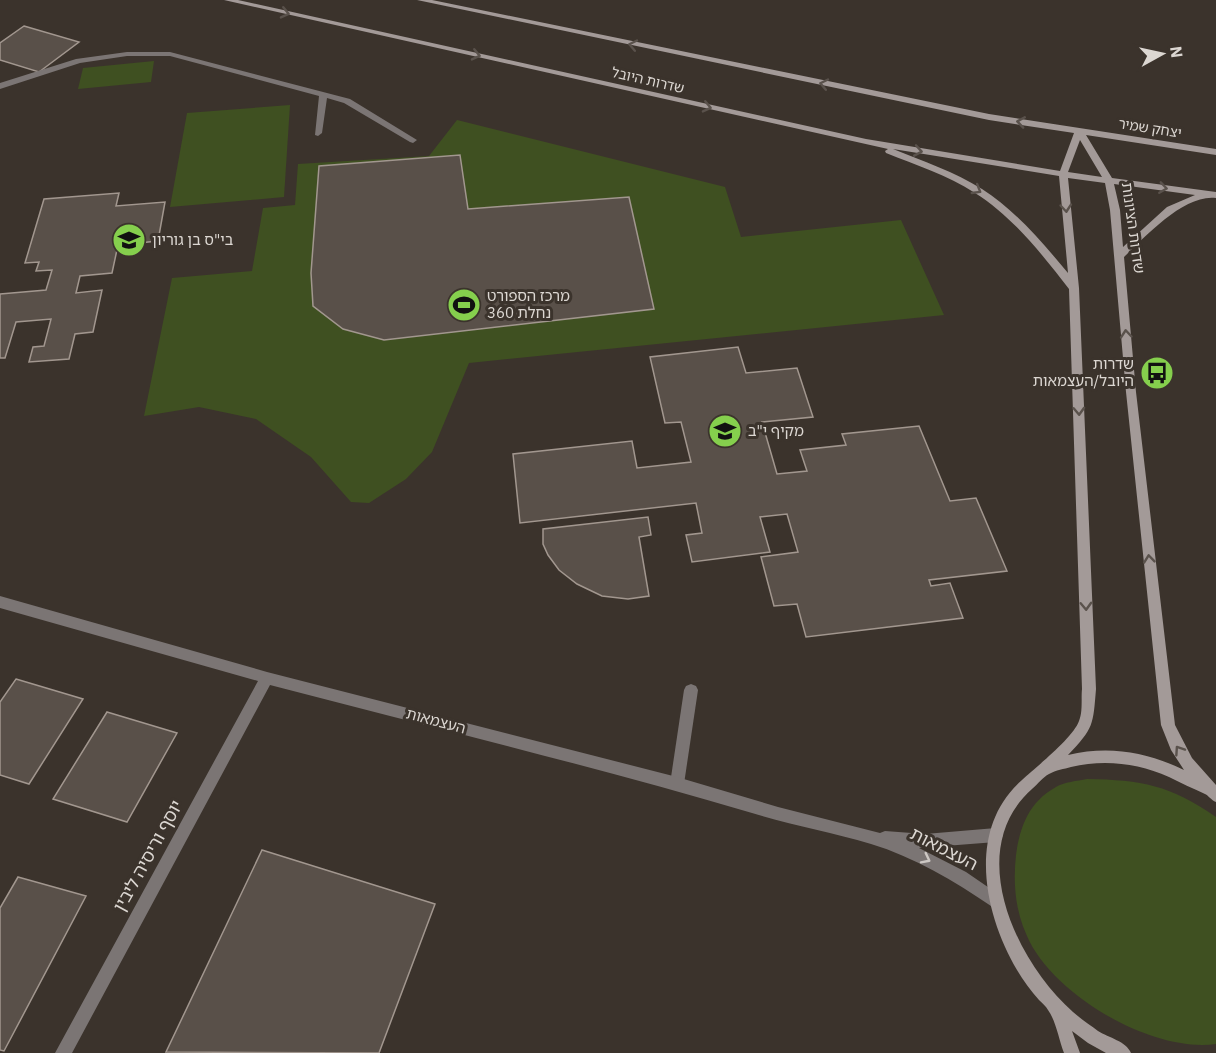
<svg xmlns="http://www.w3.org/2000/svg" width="1216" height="1053" font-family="'IBM Plex Sans','Noto Sans Hebrew',sans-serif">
  <rect width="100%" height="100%" fill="#3b332c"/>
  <g fill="#3f5021">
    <polygon points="154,61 151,82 78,89 83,68"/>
    <polygon points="290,105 284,197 170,207 187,113"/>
    <polygon points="457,120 725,187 741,237 901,220 944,315 469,363 432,452 406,479 369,503 351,502 311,457 256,419 199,407 144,416 172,278 252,271 263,208 295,205 298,164 429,156"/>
    <path d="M1087,779C1142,780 1170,785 1216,817V1044C1151,1053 1052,994 1027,936C1015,910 1013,883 1016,855C1020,826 1029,802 1056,787C1064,782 1077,781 1087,779Z"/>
  </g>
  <g fill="#595049" stroke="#a2978f" stroke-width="1.5">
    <polygon points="24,26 79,42 39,72 0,60 0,43"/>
    <polygon points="460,155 468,209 629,197 654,309 384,340 343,329 313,306 311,273 319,166"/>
    <polygon points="119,193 116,206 165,202 158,241 118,245 112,273 80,276 76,293 102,290 93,332 75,334 69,359 29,362 33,347 44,346 51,319 16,322 5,358 0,358 0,294 46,290 52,270 36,271 39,262 25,263 44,199"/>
    <polygon points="738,347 746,373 797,368 813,417 762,422 777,474 807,471 800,450 846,445 842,434 919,426 950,501 976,498 1007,571 929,580 931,586 950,583 963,618 806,637 797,604 774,606 761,557 798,552 787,514 760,517 770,552 692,562 686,535 702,533 696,503 520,523 513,454 632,441 637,468 691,462 681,422 665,423 650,357"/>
    <polygon points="648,517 651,535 639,537 649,596 628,599 602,596 577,584 559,570 548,555 543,544 543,529"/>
    <polygon points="16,679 83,699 29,784 0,775 0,702"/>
    <polygon points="107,712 177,733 127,822 53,799"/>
    <polygon points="262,850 435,904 379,1053 166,1052"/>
    <polygon points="18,877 86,896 4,1051 0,1050 0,908"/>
  </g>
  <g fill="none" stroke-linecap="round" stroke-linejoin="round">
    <g fill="#7b7574" fill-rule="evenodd">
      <polygon points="127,52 170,52 350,99 417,140 413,143 410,142 344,103 327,98 322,133 318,136 315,135 319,96 170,56 127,56 80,63 0,89 0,83 76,59"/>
      <polygon points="691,684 696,686 698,690 684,784 682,789 677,791 672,789 670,784 684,690 686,686"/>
    </g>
    <path fill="#7b7574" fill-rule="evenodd" d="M0,596L267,672L677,777L778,807L880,833L885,831L925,834L996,828L1001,830L1003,835L1001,840L996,842L919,848L966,872L1001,896L1004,901L1001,906L996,909L991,906C954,881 914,857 871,844C831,832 791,825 752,813C593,766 431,727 270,685L72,1053H55L258,681L0,608Z"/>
    <path fill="#a39a98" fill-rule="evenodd" d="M224,0H238L866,139L1060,171L1074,133L989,120L417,0H432L989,114L1216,149V155L1086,135L1112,178L1216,192V198C1184,194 1146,236 1124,257L1136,392L1175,725L1192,758L1216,785V802C1211,800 1209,796 1205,794C1194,789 1181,783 1169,777C1138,763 1104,759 1071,767C1064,769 1056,770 1049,774C1043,777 1038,784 1032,789C963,850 1016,962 1073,1012C1081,1019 1090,1025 1098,1031C1109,1038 1126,1041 1131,1053H1106L1088,1043L1072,1031L1080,1053H1064C1059,1040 1056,1021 1048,1010C1046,1006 1042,1003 1039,1000C1031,991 1023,980 1017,970C984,914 966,829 1022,780C1036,767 1073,738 1079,721C1083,712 1081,698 1082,689L1069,289C1041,253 1013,217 975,193C947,175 916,165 886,153L885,151L888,149ZM1080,140L1102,177L1068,172ZM893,149L1059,176L1068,273C1042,242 1016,211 982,189C955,172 923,161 893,149ZM1068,178L1105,183L1110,210L1126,392L1161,725L1171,750L1184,770C1147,752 1109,745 1068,755C1094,728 1093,725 1096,689L1079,288ZM1114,184L1195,195L1167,207L1123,247L1120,210Z"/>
  </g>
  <defs><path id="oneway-chevron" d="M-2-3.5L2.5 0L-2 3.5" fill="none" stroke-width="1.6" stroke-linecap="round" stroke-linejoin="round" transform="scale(1.5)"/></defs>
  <g stroke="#5a524c">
    <use href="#oneway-chevron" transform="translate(285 13) rotate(13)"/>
    <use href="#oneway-chevron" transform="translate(633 45) rotate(-168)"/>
    <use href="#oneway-chevron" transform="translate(476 55) rotate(13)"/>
    <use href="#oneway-chevron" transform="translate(824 84) rotate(-168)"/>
    <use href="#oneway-chevron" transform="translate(707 107) rotate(13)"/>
    <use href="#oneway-chevron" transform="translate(1021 122) rotate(-171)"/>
    <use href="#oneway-chevron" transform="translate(918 151) rotate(10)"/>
    <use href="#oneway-chevron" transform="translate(1163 188) rotate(8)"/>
    <use href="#oneway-chevron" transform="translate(977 190) rotate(31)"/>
    <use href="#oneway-chevron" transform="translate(1066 208) rotate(85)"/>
    <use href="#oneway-chevron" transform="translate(1126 334) rotate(-95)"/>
    <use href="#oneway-chevron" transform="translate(1079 411) rotate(88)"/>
    <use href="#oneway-chevron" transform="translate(1149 559) rotate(-96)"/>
    <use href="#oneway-chevron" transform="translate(1086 606) rotate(88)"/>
    <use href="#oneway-chevron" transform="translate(1179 750) rotate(-124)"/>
  </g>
  <use stroke="#cdc8c4" href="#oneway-chevron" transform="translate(926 859) rotate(27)"/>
  <defs>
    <g id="school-disc" transform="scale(1.725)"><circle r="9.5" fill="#85cf4d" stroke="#3b332c"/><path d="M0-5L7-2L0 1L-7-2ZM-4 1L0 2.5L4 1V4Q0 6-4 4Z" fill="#111"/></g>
    <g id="stadium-disc" transform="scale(1.725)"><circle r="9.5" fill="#85cf4d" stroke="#3b332c"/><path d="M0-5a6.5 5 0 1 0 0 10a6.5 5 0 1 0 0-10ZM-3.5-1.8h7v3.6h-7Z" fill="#111"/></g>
    <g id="bus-disc" transform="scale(1.725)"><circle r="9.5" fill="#85cf4d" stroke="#3b332c"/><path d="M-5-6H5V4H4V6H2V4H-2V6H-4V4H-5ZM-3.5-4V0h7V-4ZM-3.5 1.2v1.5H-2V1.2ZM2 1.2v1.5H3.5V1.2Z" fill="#111"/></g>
  </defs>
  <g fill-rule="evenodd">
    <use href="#school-disc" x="129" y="240"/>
    <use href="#stadium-disc" x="464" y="305"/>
    <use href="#bus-disc" x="1157" y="373"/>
    <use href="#school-disc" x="725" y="431"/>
  </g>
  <g text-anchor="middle" stroke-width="6" stroke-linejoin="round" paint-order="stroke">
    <g font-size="14" fill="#dcd7d2" stroke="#3b332c">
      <text transform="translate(648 80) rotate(13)" y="5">שדרות היובל</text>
      <text transform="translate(1150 128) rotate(9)" y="5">יצחק שמיר</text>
    </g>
    <g font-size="15" fill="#dcd7d2" stroke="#3b332c">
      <text transform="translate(1133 228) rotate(82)" y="5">שדרות הציונות</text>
      <text transform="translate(436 721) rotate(15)" y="5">העצמאות</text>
    </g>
    <g font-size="15" fill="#dcd7d2" stroke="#3b332c" text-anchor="start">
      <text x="152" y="245">בי"ס בן גוריון</text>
      <text x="487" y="301">מרכז הספורט<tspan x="487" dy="17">360 נחלת</tspan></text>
      <text x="1134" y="369" text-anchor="end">שדרות<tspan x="1134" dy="17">היובל/העצמאות</tspan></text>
      <text x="748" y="436">מקיף י"ב</text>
    </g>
    <g font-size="18" fill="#dcd7d2" stroke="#3b332c">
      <text transform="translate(944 849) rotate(27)" y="6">העצמאות</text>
      <text transform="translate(148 856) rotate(-61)" y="6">יוסף וריסיה ליבין</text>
    </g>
  </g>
  <g transform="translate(1162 54) rotate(82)" stroke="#3b332c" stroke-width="4.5" paint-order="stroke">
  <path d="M0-4.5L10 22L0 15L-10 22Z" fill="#dcd7d2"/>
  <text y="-9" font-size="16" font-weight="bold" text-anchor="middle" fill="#dcd7d2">N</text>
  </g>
</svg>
